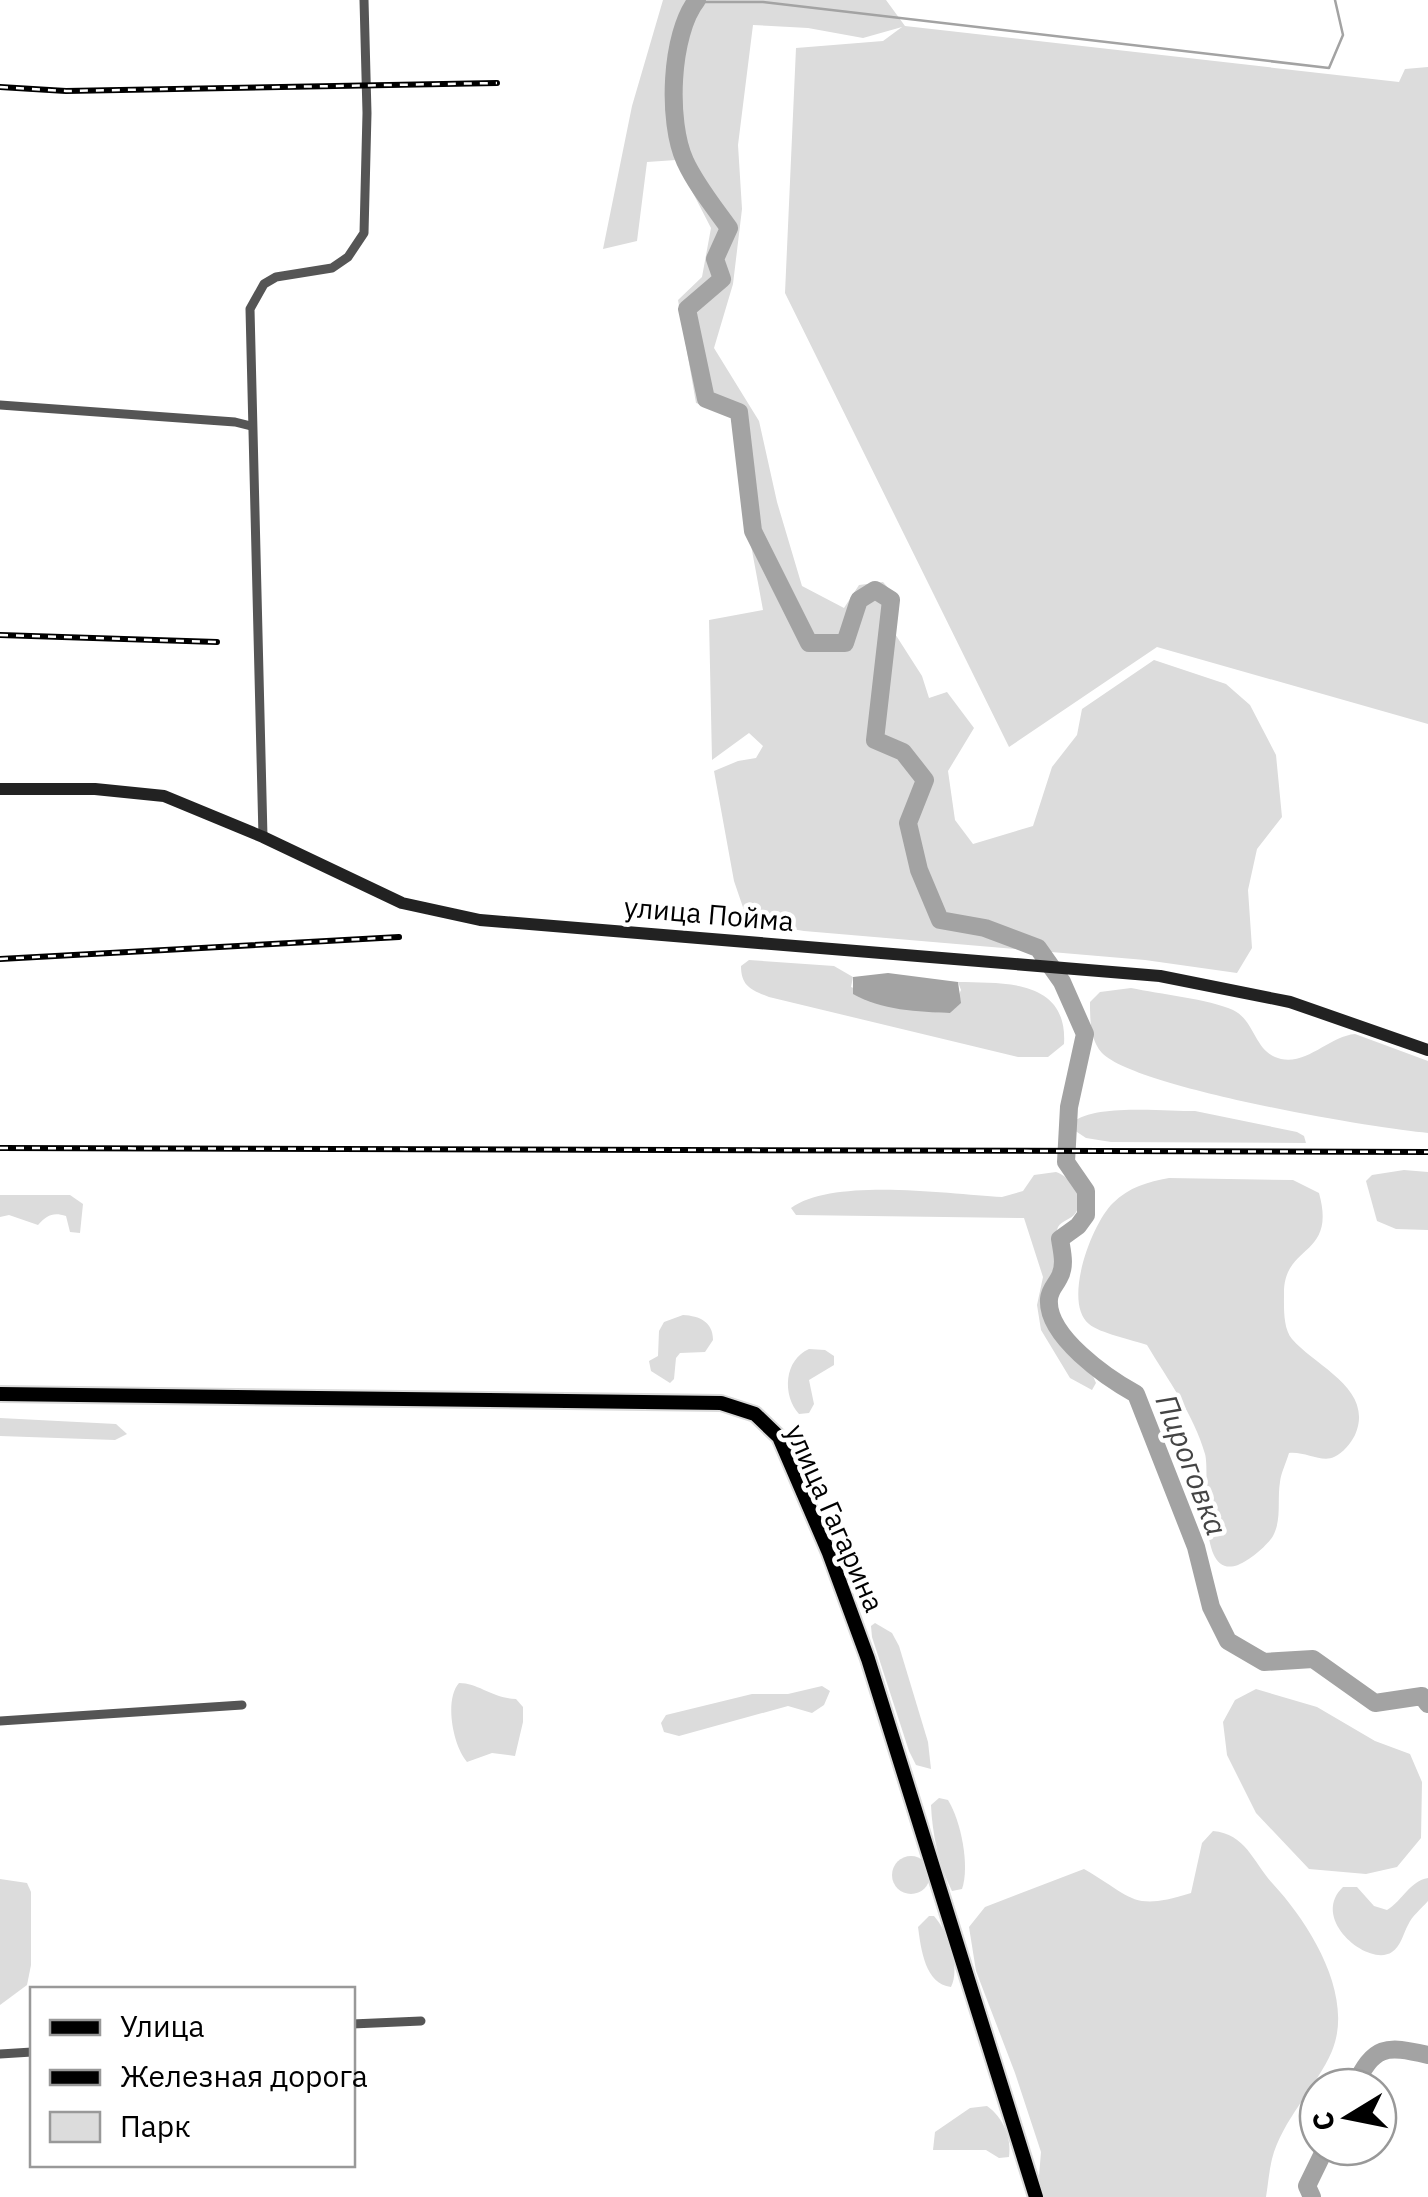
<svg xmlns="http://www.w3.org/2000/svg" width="1428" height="2197" font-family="'IBM Plex Sans',sans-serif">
  <rect width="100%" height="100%" fill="#fff"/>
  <g fill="#dcdcdc">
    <polygon points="663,0 886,0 905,26 1399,82 1405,69 1428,67 1428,724 1157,647 1009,747 785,293 796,48 883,41 902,27 863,38 808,28 753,25 738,145 742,209 733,284 714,348 759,421 777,502 802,586 844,608 859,585 883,582 899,600 890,626 922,676 929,698 947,692 974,728 948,771 955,820 973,844 1033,826 1052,767 1077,735 1082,709 1154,660 1226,684 1250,705 1276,755 1282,817 1257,849 1248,890 1252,948 1237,973 1145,960 804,931 748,922 734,881 714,771 738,761 756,758 763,746 749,733 712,760 709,620 763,610 746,518 738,430 729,414 696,403 678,300 702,277 711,228 676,160 647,162 637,241 603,249 632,106"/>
    <path d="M749,960L834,966L853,977L851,987C885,1000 914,1012 950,1013L961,990L958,982C1004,983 1068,979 1064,1044L1048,1057H1018L769,997C751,990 741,986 741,966Z"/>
    <path d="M1131,988C1159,994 1209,999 1233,1010C1256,1021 1254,1053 1281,1059C1307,1065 1330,1036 1355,1034L1428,1061V1133C1371,1128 1136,1088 1102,1053C1090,1040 1090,1019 1090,1002L1100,992Z"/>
    <path d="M1195,1111L1297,1132L1304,1136L1306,1143L1111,1142L1086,1138L1074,1130L1073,1122C1094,1104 1165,1111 1195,1111Z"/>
    <polygon points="1404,1170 1428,1172 1428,1230 1396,1229 1377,1221 1366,1181 1372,1175"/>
    <path d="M1056,1172C1071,1177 1088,1199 1074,1215C1068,1221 1059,1221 1057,1230C1053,1242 1058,1257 1056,1269C1054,1286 1043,1296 1046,1314C1051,1339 1076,1358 1093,1376L1096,1383L1092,1390L1070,1378L1041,1330L1037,1305L1043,1277L1024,1218L796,1215L791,1208C833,1177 949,1194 1002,1197L1023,1191L1034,1175Z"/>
    <path d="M1169,1178L1293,1180L1319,1193C1337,1258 1283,1243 1284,1294C1284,1308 1283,1328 1292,1339C1316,1367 1375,1389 1355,1435C1351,1443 1343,1453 1334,1457C1322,1463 1304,1451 1289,1453C1286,1463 1281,1473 1280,1482C1277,1500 1282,1519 1273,1536C1268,1545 1249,1561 1238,1565C1194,1581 1211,1474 1205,1454C1194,1415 1168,1380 1147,1345C1133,1340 1099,1333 1089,1324C1062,1302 1092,1223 1113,1203C1129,1187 1148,1182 1169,1178Z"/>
    <path d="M0,1195H70L83,1204L80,1233L70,1232L66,1216C53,1212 47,1215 38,1225L9,1215L0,1217Z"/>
    <path d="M683,1315C700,1316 713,1322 713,1340L705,1352L680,1353L676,1358L674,1379L670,1383L651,1371L649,1361L658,1356L659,1331L664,1322Z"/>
    <path d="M809,1349L825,1350L834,1356V1365L809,1380L814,1404L809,1413L799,1414C782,1395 784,1360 809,1349Z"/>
    <polygon points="0,1418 116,1424 127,1434 115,1440 0,1436"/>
    <polygon points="875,1623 892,1633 899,1646 928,1742 931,1769 916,1765 909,1751 872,1637 871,1626"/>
    <path d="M459,1683C479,1683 491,1698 516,1699L523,1707V1722L515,1756L492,1753L467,1762C453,1746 444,1700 459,1683Z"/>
    <polygon points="822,1686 830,1691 824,1705 812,1713 788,1706 679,1736 664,1732 661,1723 666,1715 752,1694 788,1694"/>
    <polygon points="1256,1689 1317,1707 1375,1741 1410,1754 1422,1782 1421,1838 1397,1867 1366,1874 1309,1869 1256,1813 1227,1755 1223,1722 1235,1700"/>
    <path d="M939,1798L948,1800C961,1821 970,1866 962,1889L952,1891C939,1866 932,1833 931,1805Z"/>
    <path d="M1213,1831C1246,1834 1253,1862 1273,1884C1309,1923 1355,1995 1332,2051C1316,2088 1282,2120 1272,2159C1269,2171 1268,2185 1266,2197H1043L1039,2176L1041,2152L1015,2073L976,1971L969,1927L985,1907L1084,1869C1133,1897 1131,1912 1191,1893L1202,1843Z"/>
    <circle cx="911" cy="1875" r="19"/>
    <path d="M1428,1878V1901C1421,1909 1412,1916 1408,1925C1403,1934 1401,1946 1392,1952C1369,1968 1309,1919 1343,1887H1357L1374,1906L1387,1910C1402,1901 1410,1881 1428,1878Z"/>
    <polygon points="0,1879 27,1883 31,1892 31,1965 27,1985 0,2005"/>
    <path d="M929,1916H934C948,1932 961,1968 951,1987C925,1984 921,1949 918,1927Z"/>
    <path d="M987,2106C1003,2117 1012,2138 1009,2157L999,2158L986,2150H933L935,2132L970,2108Z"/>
  </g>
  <path fill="#a3a3a3" d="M888,973L958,982L961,1003L950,1013C919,1012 880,1010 853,994V977Z"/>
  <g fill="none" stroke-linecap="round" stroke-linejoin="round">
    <polyline stroke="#a3a3a3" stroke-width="2.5" points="694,2 763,2 1329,68 1343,35 1335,0"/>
    <g stroke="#a3a3a3" stroke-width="18">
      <path d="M697,0C670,34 667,122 685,161C696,185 714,207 729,228L715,259L722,279L687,309L706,399L739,412L753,531L809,643H845L859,600L875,590L891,600L875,740L903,752L925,780L908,823L919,870L940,920L985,928L1038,948L1062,982L1085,1034L1069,1107L1066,1162L1086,1191V1215L1078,1226L1060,1239C1062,1252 1066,1266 1059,1278C1055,1286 1050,1289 1049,1299C1046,1336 1107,1378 1136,1394L1196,1547L1211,1607L1228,1641L1264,1662L1313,1659L1375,1703L1422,1696L1428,1704"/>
      <path d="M1354,2087C1374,2045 1385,2045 1428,2055"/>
      <polyline points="1312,2197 1307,2186 1326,2147"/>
    </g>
    <g stroke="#dbdbdb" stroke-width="18">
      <polyline id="primary" points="0,1394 721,1403 755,1414 779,1437 829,1553 868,1659 1036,2197"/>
    </g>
    <g stroke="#555" stroke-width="9">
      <polyline points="0,405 235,422 251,426"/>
      <polyline points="263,837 250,309 264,284 276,277 332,268 348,257 364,233 367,113 364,0"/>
      <polyline points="0,1721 242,1705"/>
      <polyline points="352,2024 421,2021"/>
      <polyline points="0,2054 32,2052"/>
    </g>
    <polyline stroke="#222" stroke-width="12" points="0,789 95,789 164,796 263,837 402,903 480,920 1160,976 1290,1002 1428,1050"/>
    <use href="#primary" stroke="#000" stroke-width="14"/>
    <g stroke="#000" stroke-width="6">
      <g id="rail">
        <polyline points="0,87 66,91 497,83"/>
        <polyline points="0,635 217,642"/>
        <polyline points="0,959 399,937"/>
        <polyline points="0,1148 1428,1152"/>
      </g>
    </g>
    <use href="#rail" stroke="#fff" stroke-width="2.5" stroke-dasharray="8" stroke-linecap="butt"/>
  </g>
  <g text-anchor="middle" stroke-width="9" stroke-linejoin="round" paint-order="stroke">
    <g font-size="28" fill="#000" stroke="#fff">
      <text transform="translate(709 914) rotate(5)" y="10">улица Пойма</text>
      <text transform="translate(835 1518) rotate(66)" y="10">улица Гагарина</text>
    </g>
    <g font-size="30" font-style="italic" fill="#444" stroke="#fff">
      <text transform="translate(1191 1465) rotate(69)" y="10">Пироговка</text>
    </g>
  </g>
  <rect x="30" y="1987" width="325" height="180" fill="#ffffff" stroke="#999999" stroke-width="2.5"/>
  <rect x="50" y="2020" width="50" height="15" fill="#000000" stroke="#999999" stroke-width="2.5"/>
  <text x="120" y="2037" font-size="30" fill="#000000">Улица</text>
  <rect x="50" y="2070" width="50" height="15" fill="#000000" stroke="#999999" stroke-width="2.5"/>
  <text x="120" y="2087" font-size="30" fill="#000000">Железная дорога</text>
  <rect x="50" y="2112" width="50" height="30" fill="#dcdcdc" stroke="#999999" stroke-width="2.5"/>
  <text x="120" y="2137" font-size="30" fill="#000000">Парк</text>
  <g transform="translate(1348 2117) rotate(260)"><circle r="48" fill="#ffffff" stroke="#999999" stroke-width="2.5"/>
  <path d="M0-8L18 38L0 25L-18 38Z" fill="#000000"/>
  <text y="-15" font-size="28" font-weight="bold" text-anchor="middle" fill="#000000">С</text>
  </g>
</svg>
